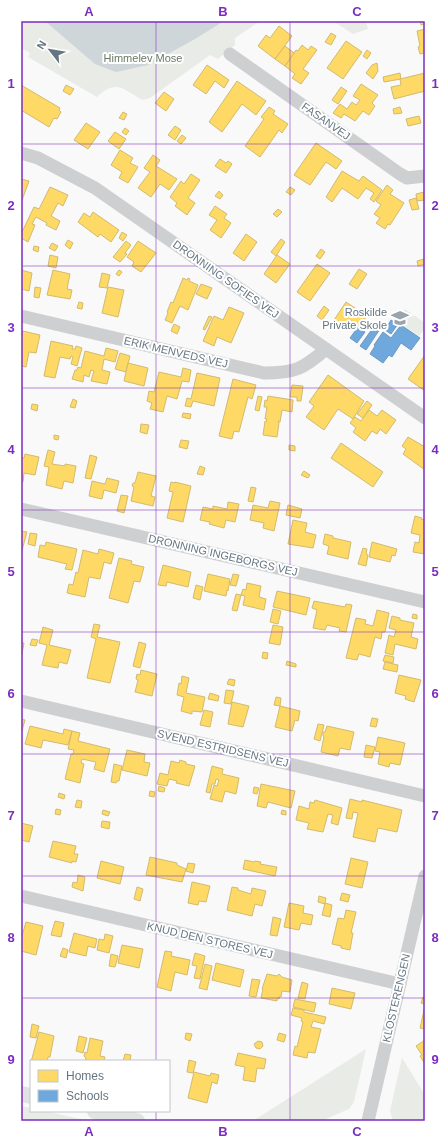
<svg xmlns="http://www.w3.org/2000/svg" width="446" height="1142" font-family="Arial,sans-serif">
  <rect width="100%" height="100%" fill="#f9f9f9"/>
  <g fill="#e8ebe6">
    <path d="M21,21H260L235,38V45L218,59L210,55L150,98L142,100C123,89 116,79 97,97L28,57L30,53L21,48Z"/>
    <polygon points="333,21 366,21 368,29 353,34"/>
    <polygon points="405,309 425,323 425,328 419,336 397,321"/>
    <polygon points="366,1049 354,1102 349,1109 321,1121 253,1121"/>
    <polygon points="402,1058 425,1095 425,1121 393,1121 390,1111"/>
    <polygon points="21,1106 31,1108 31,1111 45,1111 89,1121 21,1121"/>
  </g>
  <polygon fill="#ced6d9" points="45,21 224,21 195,39 148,65 116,72 95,64"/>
  <g fill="#ffd966" stroke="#d1bb6f">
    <polygon points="420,21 425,21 425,24 421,25"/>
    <polygon points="279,26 292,36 275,59 258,46 266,35 270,38"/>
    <polygon points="425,29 425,53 420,54 418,47 420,46 417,31"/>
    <polygon points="331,33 336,36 331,45 325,42"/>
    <polygon points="346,41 362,52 343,79 327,68"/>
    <polygon points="302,45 308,50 311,46 317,50 303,69 309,73 301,84 292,78 295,74 285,66 296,50 298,51"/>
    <polygon points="285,46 294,53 285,66 275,59"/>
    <polygon points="367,50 371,53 367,59 363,56"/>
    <polygon points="377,63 378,71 373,79 366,73 372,65"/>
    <polygon points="207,65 229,80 224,88 215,81 206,94 193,85"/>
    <polygon points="400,73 401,79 384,82 383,77"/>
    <polygon points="425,73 425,91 394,99 391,87 401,85 400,79"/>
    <polygon points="237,81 266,101 256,115 242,104 222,132 209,122"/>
    <polygon points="361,84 378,95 372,103 375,106 369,115 363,111 355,121 344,114 341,118 333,113 340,104 347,109 352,102 356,105 360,100 353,96"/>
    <polygon points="21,85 60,108 59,110 61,112 57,119 54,118 49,127 21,110"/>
    <polygon points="66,85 74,89 70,95 63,91"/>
    <polygon points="341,87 347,91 338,104 332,100"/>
    <polygon points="164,92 174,99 166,111 155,103"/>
    <polygon points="269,107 275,111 273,114 288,124 282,133 279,130 260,157 245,146 264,119 261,117"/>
    <polygon points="400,107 402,113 394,114 393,109"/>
    <polygon points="123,112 127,114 124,120 119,118"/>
    <polygon points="419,116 421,123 408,126 406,119"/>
    <polygon points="86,123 100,132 88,149 74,140"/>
    <polygon points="175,126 181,130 175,140 168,135"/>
    <polygon points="125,128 129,131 126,135 122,132"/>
    <polygon points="115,132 126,139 119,149 108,141"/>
    <polygon points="182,135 186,138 181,144 177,141"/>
    <polygon points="316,143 342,161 336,169 326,162 310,185 294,175"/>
    <polygon points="120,150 133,158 130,163 138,167 128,183 119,178 122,172 111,165"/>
    <polygon points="153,155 160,160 156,166 177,179 169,190 160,184 151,197 138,188 150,172 144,168"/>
    <polygon points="220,159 226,163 228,161 232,164 226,173 215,166"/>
    <polygon points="342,171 359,181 363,176 382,190 374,202 370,199 374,193 366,188 358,199 342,188 332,202 326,197"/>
    <polygon points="191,174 200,180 188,198 195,203 187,215 175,206 177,203 170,197 181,181 184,184"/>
    <polygon points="21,179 29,181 21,203"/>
    <polygon points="387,185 393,190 390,194 404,203 390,225 388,224 385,229 376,223 380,218 374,214 381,205 376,201"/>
    <polygon points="50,187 68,195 63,206 58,203 51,216 60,221 56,230 46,225 47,223 36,217 32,224 35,225 28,242 21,238 21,234 34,207 39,209"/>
    <polygon points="290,187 295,190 291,195 286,192"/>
    <polygon points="219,191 223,195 220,199 215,196"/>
    <polygon points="424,192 425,200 417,201 416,194"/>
    <polygon points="416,198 419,209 412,210 409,200"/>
    <polygon points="215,206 227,214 224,218 231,223 221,238 210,230 217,220 209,215"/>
    <polygon points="278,209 282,212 277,217 273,214"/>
    <polygon points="93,212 119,230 111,242 100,234 98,237 78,222 84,213 90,217"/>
    <polygon points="122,232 127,235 123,241 119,238"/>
    <polygon points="246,234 257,242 244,261 233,253"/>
    <polygon points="281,239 285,242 276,256 271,252"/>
    <polygon points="68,240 73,243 70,249 65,245"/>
    <polygon points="126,241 131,245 125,253 127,254 120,262 113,257"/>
    <polygon points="138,241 156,253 141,272 132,266 134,262 127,257"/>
    <polygon points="52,243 58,246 55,251 49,248"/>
    <polygon points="34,246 39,247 38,252 33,250"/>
    <polygon points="321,249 325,252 320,259 316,256"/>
    <polygon points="50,255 58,257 56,268 48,266"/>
    <polygon points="277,255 290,264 276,283 264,274"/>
    <polygon points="424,259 425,264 418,266 417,261"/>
    <polygon points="317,264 330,273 310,301 297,292"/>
    <polygon points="359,269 367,274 357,289 349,284"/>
    <polygon points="21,270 32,273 29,291 21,289"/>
    <polygon points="53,270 70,274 67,289 72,290 70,299 47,295"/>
    <polygon points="119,270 122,272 119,276 116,274"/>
    <polygon points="102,273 110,275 107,288 99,287"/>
    <polygon points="183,278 187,280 188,278 190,279 189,281 198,285 188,310 180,306 172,323 165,320 168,313 167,312 171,302 173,303"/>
    <polygon points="201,284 212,288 207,299 196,294"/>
    <polygon points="35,287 41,288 39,298 34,297"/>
    <polygon points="108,287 124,290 118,317 102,313"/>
    <polygon points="79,302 83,303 82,309 77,308"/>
    <polygon points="346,302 367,316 359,327 350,320 345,327 334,320"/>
    <polygon points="324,306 329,310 322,320 317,316"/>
    <polygon points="229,307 244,313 231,343 217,337 214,346 203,341 214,316 223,320"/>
    <polygon points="209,316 212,317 205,330 203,329"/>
    <polygon points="174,324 180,327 177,334 171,331"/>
    <polygon points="23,331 40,335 36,353 29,352 26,367 21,366 21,341"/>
    <polygon points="51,341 73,346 72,349 75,349 76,346 82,348 77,366 71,364 73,357 71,356 70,359 60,357 55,378 44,376"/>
    <polygon points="106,348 118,351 115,362 104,359 102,370 110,372 107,384 91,381 94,371 91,370 89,377 84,375 83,382 72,379 75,370 77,370 78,367 81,368 85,351 104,356"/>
    <polygon points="120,353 130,356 126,372 115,369"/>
    <polygon points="425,355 425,391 408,379"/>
    <polygon points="128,363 148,368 144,386 124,381"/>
    <polygon points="183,368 191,370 189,382 182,381 177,399 167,396 163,412 150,409 152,403 147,401 149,391 154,392 159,372 181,377"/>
    <polygon points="197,373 220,378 214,406 193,401 191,407 185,406 187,398 191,399"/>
    <polygon points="328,375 364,401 353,419 338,409 324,430 306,417 314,406 309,402"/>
    <polygon points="233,379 256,385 252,399 248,397 239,432 234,431 232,439 219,436"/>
    <polygon points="292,385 303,386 301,401 297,401 297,397 290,397"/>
    <polygon points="258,396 262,397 259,411 255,410"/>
    <polygon points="268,396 293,400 292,412 282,410 280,422 278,421 279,423 277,437 263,435 265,421 266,422 267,419 265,419 267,407 264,407 265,400 267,401"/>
    <polygon points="73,399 77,401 75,408 70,407"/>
    <polygon points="367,401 372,405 363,418 357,414"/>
    <polygon points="32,404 38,405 37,411 31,409"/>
    <polygon points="369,410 377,416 382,410 396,420 386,434 380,429 377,434 372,431 365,441 353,432 356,428 350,423 355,417 361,421"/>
    <polygon points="183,413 191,414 190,419 182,417"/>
    <polygon points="141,424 149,425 147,434 140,432"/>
    <polygon points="54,435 59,436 58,440 54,439"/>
    <polygon points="408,437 425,447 425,470 403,454 406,449 402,446"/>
    <polygon points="181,440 189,441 187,449 179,447"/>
    <polygon points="341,443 383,472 373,487 331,458"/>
    <polygon points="289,445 295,446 295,451 289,450"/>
    <polygon points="48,450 55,452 52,464 65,466 65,464 76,466 73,483 64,481 62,489 46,485 49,467 44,466"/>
    <polygon points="25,454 39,457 35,475 24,473 23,482 21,481 21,457 24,458"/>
    <polygon points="90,455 97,457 91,479 85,478"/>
    <polygon points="200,466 205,468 203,475 197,474"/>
    <polygon points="304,471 310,475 308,478 301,475"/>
    <polygon points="138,472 156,476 151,496 155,497 153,506 131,501 134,487 132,486 133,483 135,483"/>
    <polygon points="107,478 119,481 116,493 104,490 102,499 89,496 92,481 105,484"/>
    <polygon points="171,482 175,483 175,482 191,486 183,522 167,518 173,492 169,491"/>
    <polygon points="251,487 256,488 253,502 248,501"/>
    <polygon points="121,495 128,496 124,513 117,511"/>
    <polygon points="270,501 280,503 274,531 263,528 264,523 250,520 253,505 268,508"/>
    <polygon points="228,502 239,504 235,522 226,520 224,528 209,524 210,522 200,520 203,507 213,509 213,506 227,509"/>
    <polygon points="288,505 302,509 300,518 286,515"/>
    <polygon points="415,516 422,518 421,519 425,520 425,554 413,552 415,542 419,543 420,535 411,533"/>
    <polygon points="293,520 307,523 305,532 316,535 313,548 288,544"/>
    <polygon points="21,531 27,532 21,554"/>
    <polygon points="30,533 37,534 35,546 28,544"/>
    <polygon points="325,534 333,536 333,538 351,542 348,559 327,554 329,546 323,544"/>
    <polygon points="46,542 77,549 72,570 65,569 67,564 38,557 40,545 45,546"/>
    <polygon points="372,542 397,549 395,556 392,555 390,562 369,557"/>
    <polygon points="363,548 367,549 366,554 368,555 366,566 358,564"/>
    <polygon points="99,549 114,553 111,564 104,562 100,579 89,577 85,597 67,593 69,584 73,585 76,572 78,573 83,550 98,554"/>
    <polygon points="119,558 132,561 131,564 144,567 140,582 134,581 128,603 109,598"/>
    <polygon points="163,565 191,572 188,587 167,582 166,586 158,585"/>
    <polygon points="208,574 230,579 228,591 227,590 226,596 204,591"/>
    <polygon points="233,574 239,575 236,586 230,585"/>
    <polygon points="247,583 261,586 259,597 266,599 264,610 243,605 245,596 241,595 243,589 246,590"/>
    <polygon points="196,585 203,587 200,600 193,598"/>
    <polygon points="277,591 310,598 306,615 273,607"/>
    <polygon points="236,594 241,595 237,611 232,610"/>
    <polygon points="314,601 345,607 346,604 352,605 346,632 339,631 340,628 327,625 325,630 313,628 317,610 312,608"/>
    <polygon points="273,609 281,611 278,624 270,622"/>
    <polygon points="377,610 389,613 385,632 382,632 381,639 375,637 370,657 359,654 357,660 346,658 356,618 366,620 365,624 373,626"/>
    <polygon points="413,614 417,615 417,619 412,618"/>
    <polygon points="392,616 400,618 400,620 414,623 411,637 418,639 416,649 395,644 393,655 385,653 389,635 394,637 396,630 389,628"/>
    <polygon points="94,624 100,625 97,637 120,642 110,683 87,678 96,639 91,637"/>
    <polygon points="273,625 283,627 280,645 269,643"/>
    <polygon points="43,627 53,630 49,645 71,650 67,664 59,662 58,668 42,665 47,645 39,643"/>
    <polygon points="32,639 38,640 36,646 30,645"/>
    <polygon points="21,642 24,643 21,659"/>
    <polygon points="139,642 146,644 140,668 133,666"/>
    <polygon points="263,652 268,653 267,659 262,658"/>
    <polygon points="385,655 394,657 393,663 383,661"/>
    <polygon points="287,661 296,664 296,667 286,665"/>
    <polygon points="385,662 398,665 397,672 383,669"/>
    <polygon points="141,670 157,674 152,696 135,692 138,680 136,679 137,674 140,675"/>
    <polygon points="399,675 421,680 414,702 405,699 406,696 395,693"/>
    <polygon points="182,676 189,678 186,693 205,697 202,712 192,711 192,714 181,711 184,697 177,695 179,683 181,684"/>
    <polygon points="229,679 235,680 234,686 227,684"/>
    <polygon points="226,690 234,691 231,704 224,703"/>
    <polygon points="210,693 219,696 218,701 208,699"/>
    <polygon points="276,697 281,698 280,706 274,705"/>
    <polygon points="232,702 249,706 243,727 228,724"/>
    <polygon points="280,706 300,711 298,721 295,720 292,731 275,727"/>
    <polygon points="204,710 213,712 210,727 200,725"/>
    <polygon points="372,718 378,719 376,727 370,726"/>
    <polygon points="21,719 25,720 21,734"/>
    <polygon points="318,724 324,725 320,741 314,739"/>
    <polygon points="30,726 63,734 64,729 72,731 68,745 43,740 41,748 25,744"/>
    <polygon points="327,726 354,732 350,750 340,748 338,756 321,752 324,736 323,736 323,732 325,732"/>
    <polygon points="72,731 80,733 78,741 110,749 104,772 94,769 96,762 82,759 81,763 84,764 80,783 65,779 71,754 73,754 74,750 68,749"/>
    <polygon points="378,737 405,743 400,765 390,763 389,767 378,764 380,752 375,751"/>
    <polygon points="366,745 375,747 372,758 364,757"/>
    <polygon points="127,750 145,754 144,762 150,763 147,776 122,770"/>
    <polygon points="180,760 186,762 186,764 195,766 189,786 176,783 177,781 169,779 167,786 157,784 160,773 168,775 171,761 179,763"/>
    <polygon points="114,764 122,766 119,781 117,781 116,783 111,782"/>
    <polygon points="212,766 223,769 222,774 239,778 236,794 225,791 222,802 210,799 214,785 217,786 219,780 216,779 215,784 212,784 210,793 206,792"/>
    <polygon points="261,784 295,791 291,808 268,802 266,808 257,806"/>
    <polygon points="159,786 165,788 164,792 158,791"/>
    <polygon points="254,787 259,788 257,794 253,793"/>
    <polygon points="150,791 155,792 154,797 149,796"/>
    <polygon points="59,793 65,795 64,799 58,797"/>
    <polygon points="350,799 362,802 362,800 402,810 397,832 378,828 375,842 353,837 358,813 353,812 352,819 346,818"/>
    <polygon points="77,800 82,801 81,808 75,807"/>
    <polygon points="315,800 342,808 338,825 331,823 333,815 328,814 323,832 307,829 309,823 296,820 299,806 309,809 310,802 314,803"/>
    <polygon points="56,809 61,810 60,815 55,814"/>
    <polygon points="103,810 110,812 108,816 102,814"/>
    <polygon points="282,810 286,811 286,815 281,814"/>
    <polygon points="102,821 110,822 109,829 101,827"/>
    <polygon points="21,823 33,826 29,842 21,840"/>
    <polygon points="53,841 76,846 74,854 78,854 76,862 72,861 72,863 49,857"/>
    <polygon points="150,857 177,863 177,865 186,869 182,882 146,875"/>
    <polygon points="351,858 368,862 362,888 345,884"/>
    <polygon points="245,860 254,862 255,861 261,862 260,864 277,867 275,876 243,869"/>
    <polygon points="101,861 124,867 120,884 97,878"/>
    <polygon points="188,863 195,864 193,873 186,871"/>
    <polygon points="78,875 85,877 83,891 72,887 73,882 77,883"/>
    <polygon points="192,882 210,886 206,902 199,901 198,905 188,903"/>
    <polygon points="137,887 143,889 140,901 134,899"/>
    <polygon points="232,887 238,888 238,890 251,894 252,888 266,891 262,906 255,904 252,916 227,910"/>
    <polygon points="342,893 350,895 348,902 340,900"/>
    <polygon points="319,896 326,898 325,904 318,902"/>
    <polygon points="289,903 304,906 303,913 313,915 311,925 301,923 299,930 284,927"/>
    <polygon points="325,903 332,905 330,917 322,915"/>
    <polygon points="346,910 356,912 351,933 353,933 350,950 341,948 341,946 332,944 338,918 344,919"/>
    <polygon points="273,917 281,919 277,936 270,935"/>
    <polygon points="55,921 64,923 61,937 51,935"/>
    <polygon points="26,922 43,926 36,955 21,951 21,939"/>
    <polygon points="74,933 97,939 95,948 88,946 86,956 69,952"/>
    <polygon points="105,934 113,936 109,953 97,950 99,939 104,940"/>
    <polygon points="122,945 143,949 139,968 118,963"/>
    <polygon points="63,948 68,950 66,958 60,956"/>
    <polygon points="165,951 172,952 171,956 190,960 187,975 175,972 171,991 157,987"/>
    <polygon points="195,953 205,956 200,979 194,978 197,966 192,965"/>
    <polygon points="111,954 118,956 115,967 109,966"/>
    <polygon points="216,963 244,970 240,987 212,980"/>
    <polygon points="205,964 212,966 207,990 199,988"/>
    <polygon points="267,974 277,976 279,974 282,977 292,980 290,992 282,991 281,997 280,996 279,999 277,998 277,1001 261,998 263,989 262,989"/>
    <polygon points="252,979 260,980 256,997 249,996"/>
    <polygon points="302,982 308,984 305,999 298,998"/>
    <polygon points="332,988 355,993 351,1009 329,1004"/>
    <polygon points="423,997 425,997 425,1004 421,1003"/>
    <polygon points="295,999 316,1003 314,1012 293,1007"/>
    <polygon points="425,1006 425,1029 420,1028"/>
    <polygon points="293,1008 304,1010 304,1012 326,1017 324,1024 313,1021 311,1027 321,1029 315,1053 308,1052 307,1058 293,1055 295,1046 297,1047 303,1022 301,1021 302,1018 291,1015"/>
    <polygon points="32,1024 39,1026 36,1038 30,1037"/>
    <polygon points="39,1032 54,1036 50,1057 48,1057 47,1061 31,1062"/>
    <polygon points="186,1033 192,1034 190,1041 185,1039"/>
    <polygon points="279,1033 286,1035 284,1042 277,1040"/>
    <polygon points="79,1036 87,1038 83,1053 76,1051"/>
    <polygon points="90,1038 103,1041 100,1056 105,1057 104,1061 85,1061 86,1058 84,1056 85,1052 87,1053"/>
    <polygon points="425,1040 425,1064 420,1056 422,1055 416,1046"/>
    <polygon points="258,1041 262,1042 263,1046 260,1049 256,1048 254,1044"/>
    <polygon points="238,1053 266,1059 264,1069 257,1068 255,1082 243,1080 245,1067 235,1065"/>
    <polygon points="125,1054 131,1055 130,1061 123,1061"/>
    <polygon points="189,1060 196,1062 193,1073 187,1072"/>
    <polygon points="194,1072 210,1076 211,1073 219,1075 217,1084 212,1082 207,1103 188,1098"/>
  </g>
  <g fill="#6fa8dc" stroke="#6c99c1">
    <polygon points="391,320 398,324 391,334 385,330"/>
    <polygon points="375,325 380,329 366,350 360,346"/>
    <polygon points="401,325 420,338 411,350 401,343 392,357 389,355 383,363 370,354 375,346 374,345 383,332 391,338"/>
    <polygon points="358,327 365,332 357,343 350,338"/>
  </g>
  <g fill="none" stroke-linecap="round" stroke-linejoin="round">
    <g stroke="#cecfd0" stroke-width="13">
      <polyline points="230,54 400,174 407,178 425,176"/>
      <polyline points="21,153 38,158 95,188 425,418"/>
      <path d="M21,316L264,373C295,373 303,369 326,349"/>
      <polyline points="21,509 425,602"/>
      <polyline points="21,701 425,796"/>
      <polyline points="21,896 400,984"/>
      <polyline points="368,1121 425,876"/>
    </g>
    <g stroke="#e1e2e2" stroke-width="16">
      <polyline points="21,1094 31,1096"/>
      <polyline points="95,1111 137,1121"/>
    </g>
  </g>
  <path fill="none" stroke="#7b2cbf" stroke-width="1" stroke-opacity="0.55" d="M156,21V1061M290,21V1121M21,144H425M21,266H425M21,388H425M21,510H425M21,632H425M21,754H425M21,876H425M21,998H425M156,1111V1121"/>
  <defs>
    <g id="school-bare" transform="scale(1.38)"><path d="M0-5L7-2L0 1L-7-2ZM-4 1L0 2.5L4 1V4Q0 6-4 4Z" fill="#99a4ac" stroke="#fff" stroke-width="2.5" paint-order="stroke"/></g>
  </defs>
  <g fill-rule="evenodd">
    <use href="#school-bare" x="400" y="318"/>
  </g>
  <g text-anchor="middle" stroke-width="4" stroke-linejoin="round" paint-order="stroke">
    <g font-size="11" fill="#687a64" stroke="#fff">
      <text x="143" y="62">Himmelev Mose</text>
    </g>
    <g font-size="11" fill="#657683" stroke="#fff">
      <text transform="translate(326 121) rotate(35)" y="4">FASANVEJ</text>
      <text transform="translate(226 279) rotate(35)" y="4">DRONNING SOFIES VEJ</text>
      <text transform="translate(176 352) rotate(13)" y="4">ERIK MENVEDS VEJ</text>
      <text transform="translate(223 555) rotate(13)" y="4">DRONNING INGEBORGS VEJ</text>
      <text transform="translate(223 748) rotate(13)" y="4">SVEND ESTRIDSENS VEJ</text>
      <text transform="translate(210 940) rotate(13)" y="4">KNUD DEN STORES VEJ</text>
      <text transform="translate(396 998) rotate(-77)" y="4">KLOSTERENGEN</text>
    </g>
    <g font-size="11" fill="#657683" stroke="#fff" text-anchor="end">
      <text x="387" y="316">Roskilde<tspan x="387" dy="13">Private Skole</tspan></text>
    </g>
  </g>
  <rect width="446" height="1142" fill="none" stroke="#ffffff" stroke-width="44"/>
  <rect x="30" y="1060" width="140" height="52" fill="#ffffff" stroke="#c1c8cd"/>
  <rect x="38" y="1070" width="20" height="12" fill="#ffd966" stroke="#c1c8cd"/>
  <text x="66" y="1080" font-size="12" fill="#657683">Homes</text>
  <rect x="38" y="1090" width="20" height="12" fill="#6fa8dc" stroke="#c1c8cd"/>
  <text x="66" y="1100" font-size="12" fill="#657683">Schools</text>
  <g transform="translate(50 50) rotate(301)" stroke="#ffffff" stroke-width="3" paint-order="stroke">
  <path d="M0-3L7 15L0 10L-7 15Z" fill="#657683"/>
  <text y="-6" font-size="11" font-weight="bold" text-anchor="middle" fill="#657683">N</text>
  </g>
  <rect x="22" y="22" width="402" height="1098" fill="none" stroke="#7b2cbf" stroke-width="1.5"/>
  <g font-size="13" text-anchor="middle" font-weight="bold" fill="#7b2cbf">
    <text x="89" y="16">A</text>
    <text x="223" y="16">B</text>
    <text x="357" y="16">C</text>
    <text x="11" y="88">1</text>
    <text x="435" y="88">1</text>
    <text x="11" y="210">2</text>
    <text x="435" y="210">2</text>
    <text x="11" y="332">3</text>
    <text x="435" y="332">3</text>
    <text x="11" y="454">4</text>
    <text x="435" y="454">4</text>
    <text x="11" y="576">5</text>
    <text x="435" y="576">5</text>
    <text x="11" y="698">6</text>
    <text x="435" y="698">6</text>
    <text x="11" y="820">7</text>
    <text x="435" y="820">7</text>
    <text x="11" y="942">8</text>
    <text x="435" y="942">8</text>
    <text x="11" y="1064">9</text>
    <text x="435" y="1064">9</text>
    <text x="89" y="1136">A</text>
    <text x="223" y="1136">B</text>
    <text x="357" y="1136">C</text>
  </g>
</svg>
